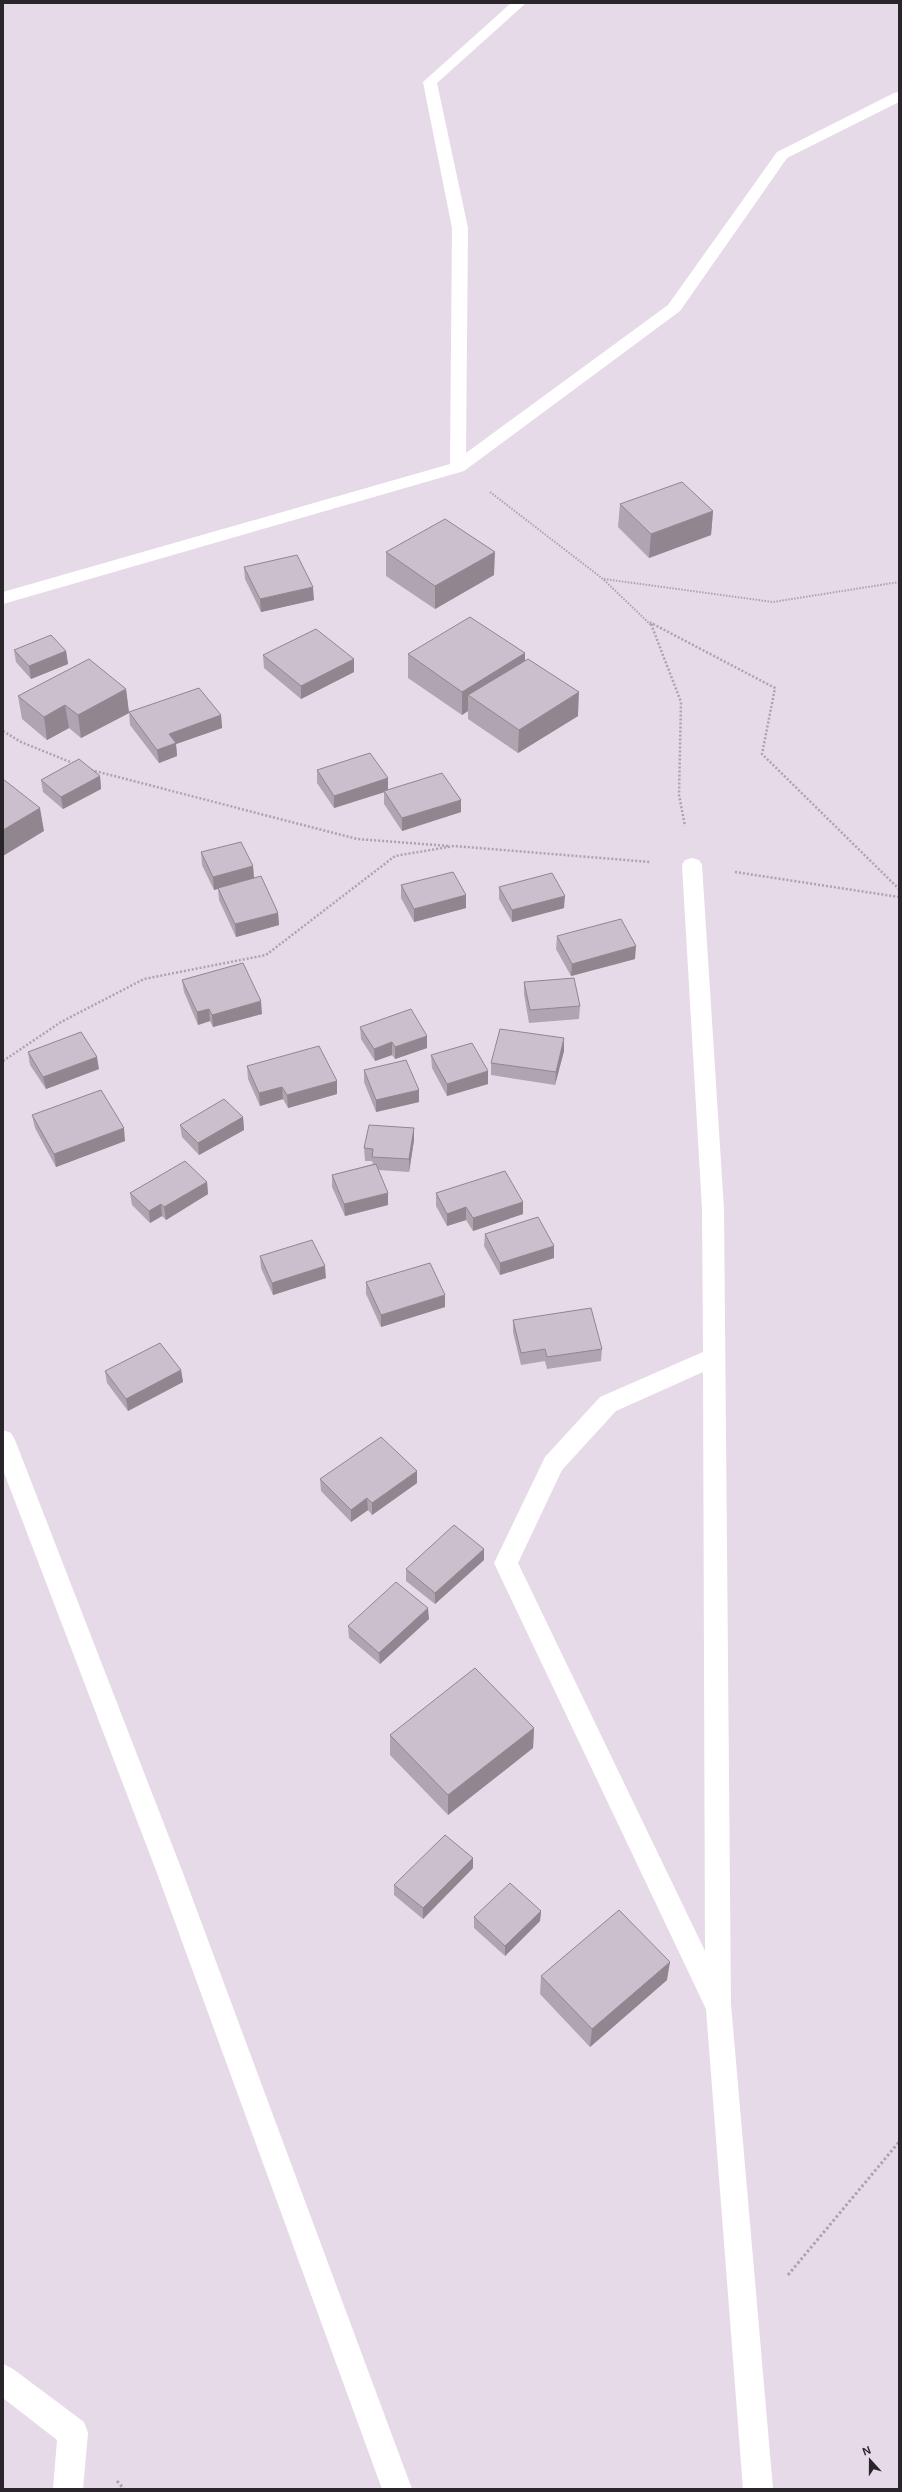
<svg xmlns="http://www.w3.org/2000/svg" width="902" height="2492" font-family="Helvetica,sans-serif">
  <rect width="100%" height="100%" fill="#e7dae8"/>
  <g fill="none" stroke-linecap="round" stroke-linejoin="round">
    <g stroke="#ada2ae" stroke-width="2" stroke-dasharray="1.5 1.5" stroke-linecap="butt">
      <polyline points="490,492 603,579 651,625"/>
      <polyline points="604,579 773,602 899,582"/>
      <polyline points="650,622 655,625"/>
    </g>
    <g stroke="#ada2ae" stroke-width="2.5" stroke-dasharray="2 2" stroke-linecap="butt">
      <polyline points="651,624 681,702 679,795 685,826"/>
      <polyline points="653,624 775,688 762,754 899,889"/>
      <polyline points="3,731 21,742 75,764"/>
      <polyline points="91,770 357,839 449,846"/>
      <polyline points="735,872 899,897"/>
      <polyline points="3,1061 61,1022 144,979 266,955 395,856 454,846 650,862"/>
    </g>
    <g stroke="#ada2ae" stroke-width="3" stroke-dasharray="2.5 2.5" stroke-linecap="butt">
      <polyline points="788,2275 899,2142"/>
      <polyline points="117,2481 124,2489"/>
    </g>
    <g fill="#fff" fill-rule="evenodd">
      <polygon points="511,3 526,3 437,83 468,228 466,453 668,305 777,152 894,93 899,92 899,102 787,158 680,311 464,471 3,604 3,592 450,464 452,228 423,82"/>
      <path d="M692,858L699,860L702,865L724,1209L731,2004L773,2489H743L706,2009L494,1563L545,1457L600,1397L703,1352L702,1209L682,865L685,860ZM703,1372L705,1951L518,1563L562,1470L616,1411Z"/>
      <polygon points="3,1430 11,1433 15,1440 183,1873 412,2489 382,2489 157,1873 3,1470"/>
      <polygon points="3,2364 13,2369 84,2422 88,2433 83,2489 53,2489 57,2440 3,2398"/>
    </g>
  </g>
  <g fill="#afa4b0">
    <polygon points="620,504 713,511 711,535 649,558 618,527"/>
    <polygon points="386,552 494,575 435,609 386,576"/>
    <polygon points="244,567 314,600 261,612 245,579"/>
    <polygon points="14,650 66,651 68,664 31,679 16,662"/>
    <polygon points="525,653 525,660 578,716 518,753 468,719 468,711 462,715 408,678 408,654"/>
    <polygon points="263,655 354,659 354,672 301,699 264,668"/>
    <polygon points="126,689 129,713 81,738 69,728 47,740 22,719 18,696"/>
    <polygon points="129,712 221,715 222,728 176,744 177,756 159,763 130,725"/>
    <polygon points="317,770 388,778 388,790 461,800 461,812 402,831 384,804 384,792 334,808 317,783"/>
    <polygon points="100,776 101,789 63,809 43,792 41,780"/>
    <polygon points="201,852 253,866 254,878 278,913 279,925 236,937 219,900 218,889 214,890 202,865"/>
    <polygon points="401,885 466,895 466,908 414,922 401,898"/>
    <polygon points="499,887 564,908 512,922 499,899"/>
    <polygon points="557,936 635,959 571,976 556,949"/>
    <polygon points="182,980 262,1014 213,1027 210,1021 198,1025 184,992"/>
    <polygon points="524,982 580,1006 579,1019 529,1023 524,994"/>
    <polygon points="360,1027 427,1048 395,1059 392,1055 375,1061 361,1039"/>
    <polygon points="564,1051 555,1085 491,1075 491,1063"/>
    <polygon points="28,1052 99,1069 46,1089 30,1065"/>
    <polygon points="431,1055 488,1084 447,1096 432,1068"/>
    <polygon points="247,1066 337,1094 288,1108 283,1099 260,1106 248,1079"/>
    <polygon points="364,1070 419,1090 419,1102 376,1112 364,1082"/>
    <polygon points="32,1115 125,1141 56,1167 35,1128"/>
    <polygon points="243,1117 244,1130 199,1155 182,1137 180,1125"/>
    <polygon points="414,1128 414,1140 409,1172 378,1170 388,1205 345,1216 332,1187 332,1175 373,1164 372,1161 365,1161 364,1148"/>
    <polygon points="207,1182 208,1194 166,1220 162,1216 150,1223 132,1205 130,1193"/>
    <polygon points="436,1193 523,1202 523,1214 473,1231 466,1220 447,1226 436,1206"/>
    <polygon points="485,1234 554,1258 500,1275 484,1246"/>
    <polygon points="260,1256 326,1278 273,1295 261,1268"/>
    <polygon points="366,1282 445,1307 381,1327 366,1294"/>
    <polygon points="513,1320 602,1349 601,1361 547,1369 545,1361 521,1365 513,1332"/>
    <polygon points="181,1370 183,1382 128,1411 107,1383 105,1371"/>
    <polygon points="320,1479 417,1483 372,1515 368,1510 351,1522 321,1491"/>
    <polygon points="484,1560 435,1604 406,1581 406,1569"/>
    <polygon points="429,1619 380,1664 349,1638 348,1626"/>
    <polygon points="534,1728 533,1748 448,1815 390,1755 390,1735"/>
    <polygon points="473,1868 423,1919 394,1895 394,1885"/>
    <polygon points="541,1911 540,1921 505,1956 474,1928 474,1917"/>
    <polygon points="541,1976 667,1980 590,2047 540,1994"/>
  </g>
  <g fill="#8f8690">
    <polygon points="713,511 711,535 649,558 651,534"/>
    <polygon points="495,552 494,575 435,609 435,586"/>
    <polygon points="313,587 314,600 261,612 260,599"/>
    <polygon points="66,651 68,664 31,679 29,666"/>
    <polygon points="525,653 525,677 468,695 468,711 462,715 462,692"/>
    <polygon points="354,659 354,672 301,699 301,686"/>
    <polygon points="126,689 129,713 81,738 78,715"/>
    <polygon points="579,692 578,716 518,753 519,730"/>
    <polygon points="65,705 69,728 47,740 44,717"/>
    <polygon points="221,715 222,728 176,744 177,756 159,763 157,750 169,734"/>
    <polygon points="100,776 101,789 63,809 61,797"/>
    <polygon points="388,778 388,791 334,808 334,796"/>
    <polygon points="461,800 461,812 402,831 402,818"/>
    <polygon points="40,808 44,831 3,856 3,830"/>
    <polygon points="253,866 254,879 214,890 213,877"/>
    <polygon points="466,895 466,908 414,922 414,909"/>
    <polygon points="565,896 564,908 512,922 512,910"/>
    <polygon points="278,913 279,925 236,937 235,924"/>
    <polygon points="636,946 635,959 571,976 572,964"/>
    <polygon points="261,1001 262,1014 213,1027 212,1015"/>
    <polygon points="209,1009 210,1021 198,1025 197,1012"/>
    <polygon points="427,1036 427,1048 395,1059 395,1047"/>
    <polygon points="564,1038 564,1051 555,1085 556,1072"/>
    <polygon points="392,1042 392,1055 375,1061 374,1049"/>
    <polygon points="97,1057 99,1069 46,1089 43,1077"/>
    <polygon points="488,1071 488,1084 447,1096 447,1084"/>
    <polygon points="337,1081 337,1094 288,1108 287,1095"/>
    <polygon points="282,1087 283,1099 260,1106 259,1093"/>
    <polygon points="419,1090 419,1102 376,1112 376,1100"/>
    <polygon points="243,1117 244,1130 199,1155 198,1143"/>
    <polygon points="124,1128 125,1141 56,1167 54,1154"/>
    <polygon points="414,1128 414,1140 409,1172 409,1159"/>
    <polygon points="207,1182 208,1194 166,1220 164,1207"/>
    <polygon points="388,1193 388,1205 345,1216 344,1204"/>
    <polygon points="523,1202 523,1214 473,1231 473,1218"/>
    <polygon points="161,1204 162,1216 150,1223 149,1211"/>
    <polygon points="466,1207 466,1220 447,1226 447,1214"/>
    <polygon points="554,1246 554,1258 500,1275 500,1263"/>
    <polygon points="325,1266 326,1278 273,1295 272,1283"/>
    <polygon points="445,1295 445,1307 381,1327 381,1315"/>
    <polygon points="181,1370 183,1382 128,1411 126,1399"/>
    <polygon points="417,1471 417,1483 372,1515 372,1503"/>
    <polygon points="367,1498 368,1510 351,1522 351,1510"/>
    <polygon points="484,1549 484,1560 435,1604 435,1593"/>
    <polygon points="428,1608 429,1619 380,1664 379,1653"/>
    <polygon points="534,1728 533,1748 448,1815 448,1795"/>
    <polygon points="473,1858 473,1868 423,1919 423,1908"/>
    <polygon points="541,1911 540,1921 505,1956 505,1946"/>
    <polygon points="670,1962 667,1980 590,2047 592,2029"/>
  </g>
  <g fill="#ccbfcd" stroke="#8f8690">
    <polygon points="682,482 713,511 651,534 620,504"/>
    <polygon points="445,519 495,552 435,586 386,552"/>
    <polygon points="297,555 313,587 260,599 244,567"/>
    <polygon points="470,617 525,653 462,692 408,654"/>
    <polygon points="316,629 354,659 301,686 263,655"/>
    <polygon points="51,635 66,651 29,666 14,650"/>
    <polygon points="89,659 126,689 78,715 65,705 44,717 18,696"/>
    <polygon points="528,659 579,692 519,730 468,695"/>
    <polygon points="199,688 221,715 169,734 176,743 157,750 129,712"/>
    <polygon points="370,753 388,778 334,796 317,770"/>
    <polygon points="79,759 100,776 61,797 41,780"/>
    <polygon points="442,773 461,800 402,818 384,791"/>
    <polygon points="3,779 40,808 3,830"/>
    <polygon points="241,842 253,866 213,877 201,852"/>
    <polygon points="453,872 466,895 414,909 401,885"/>
    <polygon points="552,873 565,896 512,910 499,887"/>
    <polygon points="261,876 278,913 235,924 218,888"/>
    <polygon points="621,919 636,946 572,964 557,936"/>
    <polygon points="243,963 261,1001 212,1015 209,1009 197,1012 182,980"/>
    <polygon points="574,978 580,1006 530,1010 524,982"/>
    <polygon points="411,1009 427,1036 395,1047 392,1042 374,1049 360,1027"/>
    <polygon points="500,1029 564,1038 556,1072 491,1063"/>
    <polygon points="81,1032 97,1057 43,1077 28,1052"/>
    <polygon points="472,1043 488,1071 447,1084 431,1055"/>
    <polygon points="319,1046 337,1081 287,1095 282,1087 259,1093 247,1066"/>
    <polygon points="406,1060 419,1090 376,1100 364,1070"/>
    <polygon points="101,1090 124,1128 54,1154 32,1115"/>
    <polygon points="224,1099 243,1117 198,1143 180,1125"/>
    <polygon points="369,1125 414,1128 409,1159 372,1157 373,1149 364,1148"/>
    <polygon points="185,1161 207,1182 164,1207 161,1204 149,1211 130,1193"/>
    <polygon points="376,1164 388,1193 344,1204 332,1175"/>
    <polygon points="505,1171 523,1202 473,1218 466,1207 447,1214 436,1193"/>
    <polygon points="538,1217 554,1246 500,1263 485,1234"/>
    <polygon points="312,1240 325,1266 272,1283 260,1256"/>
    <polygon points="430,1263 445,1295 381,1315 366,1282"/>
    <polygon points="591,1308 602,1349 547,1357 545,1349 521,1353 513,1320"/>
    <polygon points="160,1343 181,1370 126,1399 105,1371"/>
    <polygon points="381,1437 417,1471 372,1503 367,1498 351,1510 320,1479"/>
    <polygon points="454,1525 484,1549 435,1593 406,1569"/>
    <polygon points="396,1582 428,1608 379,1653 348,1626"/>
    <polygon points="475,1668 534,1728 448,1795 390,1735"/>
    <polygon points="445,1835 473,1858 423,1908 394,1885"/>
    <polygon points="510,1883 541,1911 505,1946 474,1917"/>
    <polygon points="619,1910 670,1962 592,2029 541,1976"/>
  </g>
  <rect width="902" height="2492" fill="none" stroke="#2a252b" stroke-width="8"/>
  <g transform="translate(870 2460) rotate(339)" stroke="#e7dae8" stroke-width="3" paint-order="stroke">
  <path d="M0-3L7 15L0 10L-7 15Z" fill="#2a252b"/>
  <text y="-6" font-size="11" font-weight="bold" text-anchor="middle" fill="#2a252b">N</text>
  </g>
</svg>
